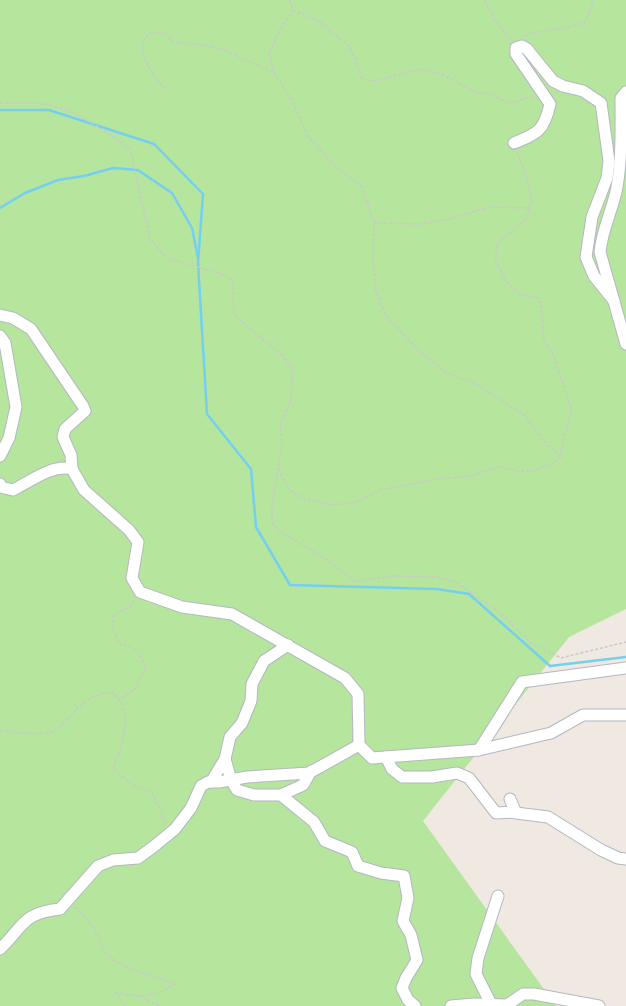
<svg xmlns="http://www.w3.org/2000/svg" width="626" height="1006" font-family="'DM Sans',sans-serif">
  <rect width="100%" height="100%" fill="#efe9e1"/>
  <polygon fill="#b6e59e" points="0,0 626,0 626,609 569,637 423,821 556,1006 0,1006"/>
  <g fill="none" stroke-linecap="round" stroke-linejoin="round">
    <g stroke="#75cff0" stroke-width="2.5">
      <polyline points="0,110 49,110 154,144 203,194 198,263 207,414 251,469 256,527 290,585 437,589 469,594 550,666 626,657"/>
      <polyline points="0,208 25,193 58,180 84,176 113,168 138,170 172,193 192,228 198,258"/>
    </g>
    <g stroke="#b4b7c1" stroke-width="13">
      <g id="minor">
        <path d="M626,92L621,98C621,127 622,158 617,187C613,209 602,229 600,252L626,344"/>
        <path d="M514,143C538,133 544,131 550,104L516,54V48L522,46L527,49L553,81L563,86L583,91L601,103L609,161L607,178L592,217L586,257L594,276L614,301"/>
        <polyline points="0,315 13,318 31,329 83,406 85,411 65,429 63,437 71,455 72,469"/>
        <polyline points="0,336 5,343 16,407 9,438 0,456"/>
        <path d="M0,484L1,487L13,490C31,481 52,464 72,469L84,490L129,530L138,542L132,578L140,592L182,607L232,614L345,678L358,694L359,745L372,758L479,750L551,733L583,715H626"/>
        <polyline points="288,645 264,661 252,684 251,701 242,723 230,737 225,759 231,780 237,790 254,795 281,795 303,785 311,771"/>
        <polyline points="479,750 522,682 626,668"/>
        <polyline points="386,757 392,769 402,777 432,777 457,773 469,778 496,813 516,812"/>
        <polyline points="211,782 225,759"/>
        <polyline points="281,795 314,822 325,841 352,852 358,866 381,873 404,876 408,898 403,921 411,935 417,960 406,978 402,988 408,1000 415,1006"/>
        <polyline points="510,799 516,813 548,817 601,850 618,858 626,859"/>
        <path d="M0,949C24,926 22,913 60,909L98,866L113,860L138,858L153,847L175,829L191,808L201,786L208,782H219L247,777L309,773L359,745"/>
        <polyline points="491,1004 476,974 478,958 498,896"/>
        <polyline points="451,1006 474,1004 507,1005 523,994 534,994 599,1006"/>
      </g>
    </g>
    <g stroke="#c9c9c9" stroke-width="1.5" stroke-dasharray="3 2" stroke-linecap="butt">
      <polyline points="290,0 293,10 279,32 269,53 274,73 292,101 308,136 334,165 362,187 374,223 373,259 376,293 387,317 418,350 445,372 480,386 526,417 541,438 561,457"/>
      <polyline points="485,0 495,20 511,40"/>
      <polyline points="293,10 319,21 350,47 362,79 374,81 420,69 442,74 475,92 489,94 510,103 534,96"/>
      <polyline points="526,37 527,34 570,27 584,23 589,14 593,0"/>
      <path d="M166,89C154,78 141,60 143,42C144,39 148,35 150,32L165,34L174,42L203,45L224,50L274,73"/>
      <path d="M0,103C14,103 30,102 43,104C75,109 105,131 130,149L150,239L167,258L228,276L233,283L234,315L282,355L293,371L291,399L280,426L282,446L272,504V522L279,531L329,561L354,581L393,576L437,577L455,582L500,613L531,643L561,658L626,642"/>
      <polyline points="374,223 420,224 449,219 489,207 530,208"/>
      <polyline points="278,469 289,490 305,499 334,505 357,502 380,490 438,479 471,476 491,469 501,467 517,471 532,471 550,465 561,457 563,442 572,410 553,354 543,339 543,318 539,298 519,294 505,280 495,259 498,243 527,218 532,201 527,178 517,151"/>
      <polyline points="118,700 135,689 146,666 137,650 119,643 113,629 113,616 131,606 136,599"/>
      <path d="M0,730C13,732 44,737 55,730C76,715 82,692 114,693C116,697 121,702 123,707C130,727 120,749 113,769L134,786L152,793L161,811L164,822L168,823"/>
      <path d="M75,907C83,915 91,923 97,934C100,939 101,946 105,951C116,968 155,976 174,984C163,993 152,995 138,996L161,1006"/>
      <polyline points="125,1006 116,993 138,996"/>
    </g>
    <use href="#minor" stroke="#fff" stroke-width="11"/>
  </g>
</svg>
